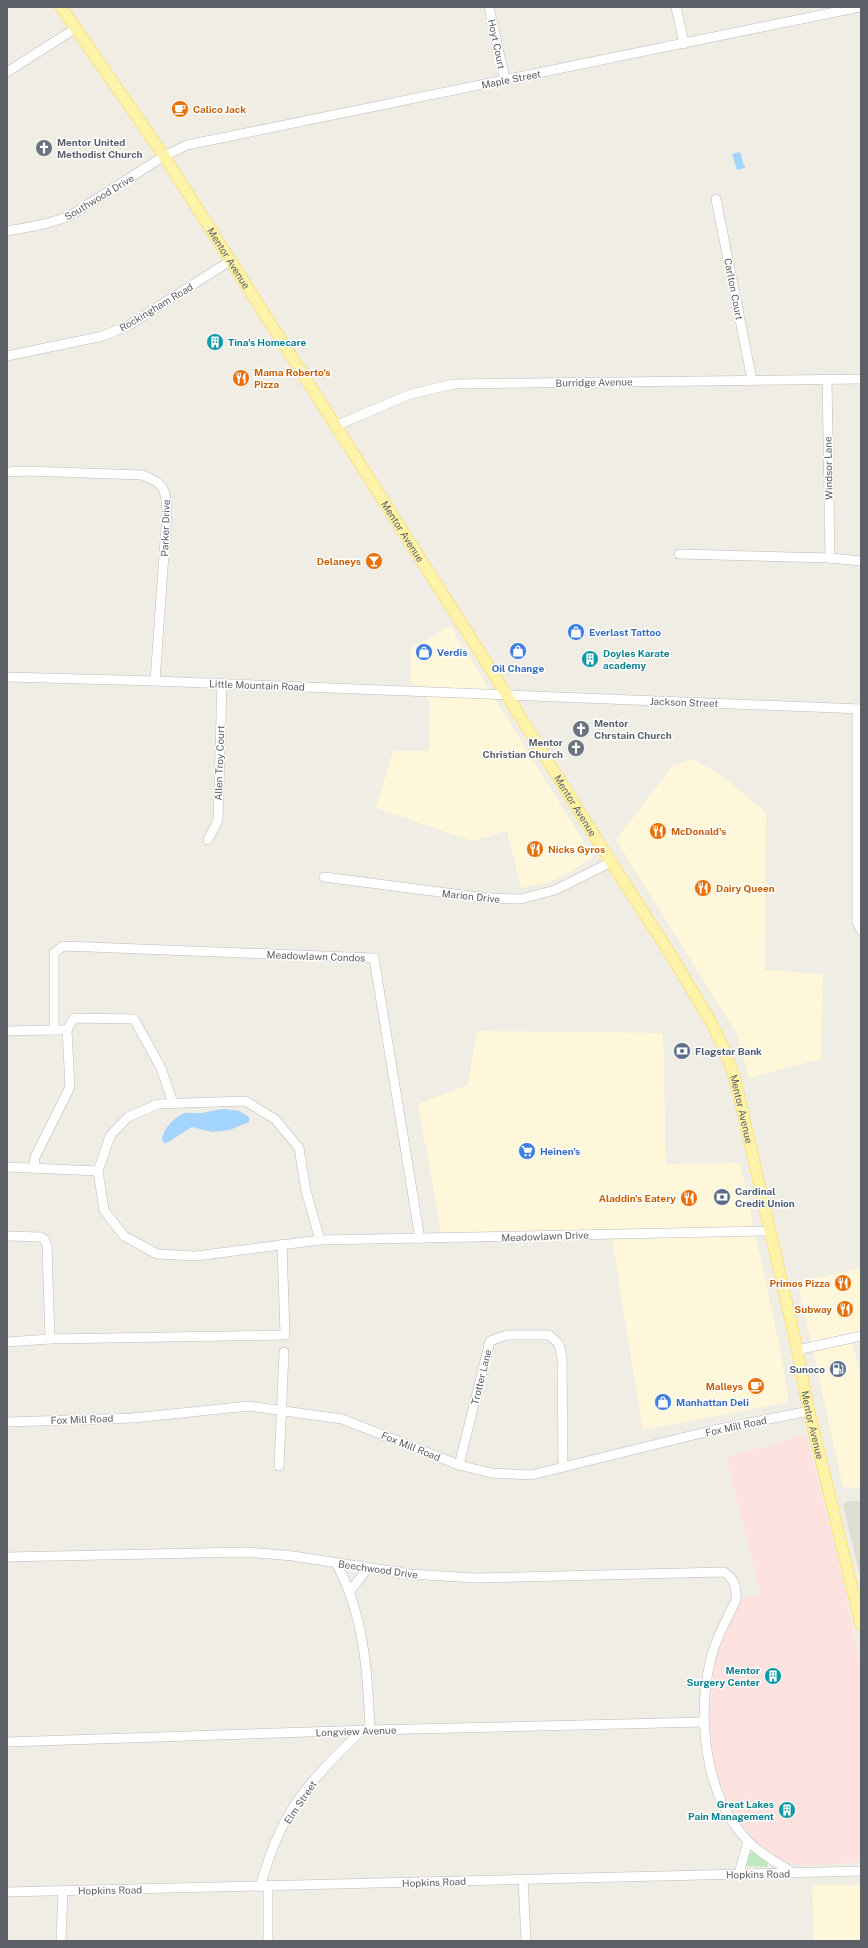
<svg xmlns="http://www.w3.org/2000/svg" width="868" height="1948" font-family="'Public Sans',sans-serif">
  <rect width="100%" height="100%" fill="#f0ede4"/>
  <g fill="#fff7d9">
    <polygon points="450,626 593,857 570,872 549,882 521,888 507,831 472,841 376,808 393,751 429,751 430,702 410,681 411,648"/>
    <polygon points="694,759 726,779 766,813 765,970 823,974 821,1059 749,1078 737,1034 616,840 673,765"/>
    <polygon points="477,1031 663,1033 666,1164 740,1163 777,1334 789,1402 643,1430 612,1239 443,1242 418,1104 468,1085"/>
    <polygon points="861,1268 861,1331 850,1334 861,1378 861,1488 843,1487 798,1283"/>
    <polygon points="812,1885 861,1885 861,1941 814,1941"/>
  </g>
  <polygon fill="#e0ddd2" points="847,1501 861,1501 861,1580 843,1505"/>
  <polygon fill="#fee2df" points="806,1434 844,1586 861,1670 861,1862 801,1866 783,1861 757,1843 735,1817 717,1777 710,1750 709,1724 714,1662 721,1641 741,1599 761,1595 726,1458"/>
  <polygon fill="#bdeabf" points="752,1852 765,1860 768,1864 767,1867 747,1866 748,1854"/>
  <g fill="#a4d5ff">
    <polygon points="740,152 745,168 737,170 732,154"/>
    <path d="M225,1109L239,1111L249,1117V1122L230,1130L212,1132L192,1127L165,1144L162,1140C163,1129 175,1116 185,1113C190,1112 196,1114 201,1113C209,1112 217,1109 225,1109Z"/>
  </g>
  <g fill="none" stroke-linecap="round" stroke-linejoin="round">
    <g stroke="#b9bcc1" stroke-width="10">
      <g id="minor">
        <polyline points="489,7 505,80"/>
        <polyline points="676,7 684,44"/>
        <polyline points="7,72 76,28"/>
        <polyline points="716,199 752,380"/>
        <path d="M7,231C30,227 52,224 73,214L164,156L187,145L860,7"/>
        <polyline points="7,356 103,336 129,325 230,261"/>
        <polyline points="827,379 830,558"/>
        <polyline points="335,426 411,394 454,384 861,379"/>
        <path d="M7,472L27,471L142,475C165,483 166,490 167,512L155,681"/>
        <polyline points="679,554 830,558 861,561"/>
        <polyline points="7,677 155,681 861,709"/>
        <polyline points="857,709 857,922 861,930"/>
        <polyline points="208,840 218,820 222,684"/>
        <polyline points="324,877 486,898 521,899 555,890 611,862"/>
        <polyline points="67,1030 74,1018 134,1019 161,1068 173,1103"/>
        <polyline points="7,1031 54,1030"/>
        <polyline points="7,1167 98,1171"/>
        <polyline points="34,1168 35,1157 70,1087 67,1030 54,1030 54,953 63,946 374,958 420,1239"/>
        <polyline points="7,1236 41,1237 45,1240 47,1247 50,1339"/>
        <polyline points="320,1240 306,1191 299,1148 275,1119 245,1101 158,1104 128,1117 110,1136 98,1171 104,1210 124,1236 157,1254 196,1256 320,1240 770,1231"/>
        <polyline points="7,1342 50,1339 285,1335 282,1244"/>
        <polyline points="797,1350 861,1336"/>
        <polyline points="7,1422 133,1418 249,1406 342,1419 459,1465 491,1473 531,1475 714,1430 809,1411"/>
        <polyline points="459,1465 490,1341 507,1335 549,1335 559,1344 562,1358 563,1467"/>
        <polyline points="279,1466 284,1352"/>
        <path d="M7,1557L247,1552L293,1556L410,1574L475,1578L724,1572C735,1579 737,1588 736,1600C726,1621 715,1640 710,1662C697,1719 705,1796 747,1840C760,1854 778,1863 794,1873"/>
        <path d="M336,1563C364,1614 368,1674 370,1730"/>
        <polyline points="350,1591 368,1568"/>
        <polyline points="7,1742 370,1730 704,1722"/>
        <polyline points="739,1874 748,1841"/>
        <polyline points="523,1879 526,1941"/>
        <polyline points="268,1886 268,1941"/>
        <path d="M260,1887C269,1854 283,1819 304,1792C321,1770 341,1751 361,1731"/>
        <polyline points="7,1892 861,1871"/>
        <polyline points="61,1941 63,1891"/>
      </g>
    </g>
    <g stroke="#ffd24d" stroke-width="12">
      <g id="major">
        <path id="s1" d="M61,7L164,156L481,654L611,862L671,955L711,1022L724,1049L735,1079L795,1339L809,1411L861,1625"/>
      </g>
    </g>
    <use href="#minor" stroke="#fff" stroke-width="9"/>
    <use href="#major" stroke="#fff3a9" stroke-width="11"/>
  </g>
  <defs>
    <g id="cafe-disc" transform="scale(0.9)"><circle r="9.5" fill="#e8710a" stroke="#fff"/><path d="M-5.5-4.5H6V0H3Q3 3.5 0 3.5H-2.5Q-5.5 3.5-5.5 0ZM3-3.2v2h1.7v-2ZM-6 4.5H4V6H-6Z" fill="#fff"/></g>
    <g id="church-disc" transform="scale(0.9)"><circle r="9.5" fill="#6b7280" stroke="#fff"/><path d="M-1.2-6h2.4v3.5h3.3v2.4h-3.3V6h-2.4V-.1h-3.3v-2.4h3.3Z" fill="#fff"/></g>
    <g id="building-disc" transform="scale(0.9)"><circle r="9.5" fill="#0f9aa8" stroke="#fff"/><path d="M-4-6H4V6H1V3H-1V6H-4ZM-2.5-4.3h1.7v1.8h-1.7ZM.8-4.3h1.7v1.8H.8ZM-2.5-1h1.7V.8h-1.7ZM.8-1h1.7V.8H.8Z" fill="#fff"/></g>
    <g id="restaurant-disc" transform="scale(0.9)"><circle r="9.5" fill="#e8710a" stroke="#fff"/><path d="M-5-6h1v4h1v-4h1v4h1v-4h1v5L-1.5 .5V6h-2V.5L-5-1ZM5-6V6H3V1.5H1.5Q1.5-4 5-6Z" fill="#fff"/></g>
    <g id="bar-disc" transform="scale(0.9)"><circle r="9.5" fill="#e8710a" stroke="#fff"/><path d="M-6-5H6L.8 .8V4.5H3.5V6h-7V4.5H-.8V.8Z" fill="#fff"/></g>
    <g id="shop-disc" transform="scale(0.9)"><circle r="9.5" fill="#3f7fe0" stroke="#fff"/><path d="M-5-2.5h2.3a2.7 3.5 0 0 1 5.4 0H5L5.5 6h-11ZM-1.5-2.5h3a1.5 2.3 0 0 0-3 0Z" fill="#fff"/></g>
    <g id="bank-disc" transform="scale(0.9)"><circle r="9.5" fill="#5c6f8a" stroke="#fff"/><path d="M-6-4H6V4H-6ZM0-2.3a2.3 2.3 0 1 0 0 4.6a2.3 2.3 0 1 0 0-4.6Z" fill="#fff"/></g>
    <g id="supermarket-disc" transform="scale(0.9)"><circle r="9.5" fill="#3f7fe0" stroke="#fff"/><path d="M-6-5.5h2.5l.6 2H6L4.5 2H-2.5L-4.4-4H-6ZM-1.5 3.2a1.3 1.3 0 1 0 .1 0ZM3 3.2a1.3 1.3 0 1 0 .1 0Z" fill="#fff"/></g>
    <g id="fuel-disc" transform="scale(0.9)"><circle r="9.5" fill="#5c6f8a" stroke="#fff"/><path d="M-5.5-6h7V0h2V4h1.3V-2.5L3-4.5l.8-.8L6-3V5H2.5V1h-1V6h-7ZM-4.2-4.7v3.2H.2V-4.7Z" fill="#fff"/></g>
  </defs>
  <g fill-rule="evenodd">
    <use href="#cafe-disc" x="180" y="109"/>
    <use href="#church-disc" x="44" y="148"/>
    <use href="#building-disc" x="215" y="342"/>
    <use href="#restaurant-disc" x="241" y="378"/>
    <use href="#bar-disc" x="374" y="561"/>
    <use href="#shop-disc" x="576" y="632"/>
    <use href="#shop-disc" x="518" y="651"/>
    <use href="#shop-disc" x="424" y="652"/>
    <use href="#building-disc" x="590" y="659"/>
    <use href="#church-disc" x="581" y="729"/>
    <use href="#church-disc" x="576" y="748"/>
    <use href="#restaurant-disc" x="658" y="831"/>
    <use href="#restaurant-disc" x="535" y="849"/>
    <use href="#restaurant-disc" x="703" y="888"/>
    <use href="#bank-disc" x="682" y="1051"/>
    <use href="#supermarket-disc" x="527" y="1151"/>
    <use href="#bank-disc" x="722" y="1197"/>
    <use href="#restaurant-disc" x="689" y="1198"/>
    <use href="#restaurant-disc" x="843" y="1283"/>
    <use href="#restaurant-disc" x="845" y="1309"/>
    <use href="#fuel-disc" x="838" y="1369"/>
    <use href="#cafe-disc" x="756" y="1386"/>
    <use href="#shop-disc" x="663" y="1402"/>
    <use href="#building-disc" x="773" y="1676"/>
    <use href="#building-disc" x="787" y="1810"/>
  </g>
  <g text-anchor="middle" stroke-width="3" stroke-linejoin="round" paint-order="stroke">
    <g font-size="10" fill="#5c6066" stroke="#fff">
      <text transform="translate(497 44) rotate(78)" y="4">Hoyt Court</text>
      <text transform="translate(511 79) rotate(-11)" y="4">Maple Street</text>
      <text transform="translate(99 197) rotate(-31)" y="4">Southwood Drive</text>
      <text dy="4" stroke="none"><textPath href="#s1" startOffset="302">Mentor Avenue</textPath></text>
      <text transform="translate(734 289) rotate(79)" y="4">Carlton Court</text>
      <text transform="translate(156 307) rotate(-31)" y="4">Rockingham Road</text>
      <text transform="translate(594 382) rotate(-1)" y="4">Burridge Avenue</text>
      <text transform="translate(828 468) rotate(-91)" y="4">Windsor Lane</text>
      <text transform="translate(165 528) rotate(-88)" y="4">Parker Drive</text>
      <text dy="4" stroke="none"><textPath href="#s1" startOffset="626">Mentor Avenue</textPath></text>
      <text transform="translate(257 685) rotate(2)" y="4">Little Mountain Road</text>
      <text transform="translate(684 702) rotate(2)" y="4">Jackson Street</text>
      <text transform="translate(219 763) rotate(-88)" y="4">Allen Troy Court</text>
      <text dy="4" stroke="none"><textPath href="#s1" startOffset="950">Mentor Avenue</textPath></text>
      <text transform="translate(471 896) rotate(6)" y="4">Marion Drive</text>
      <text transform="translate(316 956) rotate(2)" y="4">Meadowlawn Condos</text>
      <text dy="4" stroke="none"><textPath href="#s1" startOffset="1298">Mentor Avenue</textPath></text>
      <text transform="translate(545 1236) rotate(-2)" y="4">Meadowlawn Drive</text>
      <text transform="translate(481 1377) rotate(-76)" y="4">Trotter Lane</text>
      <text transform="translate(82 1419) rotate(-2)" y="4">Fox Mill Road</text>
      <text dy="4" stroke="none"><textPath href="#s1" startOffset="1622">Mentor Avenue</textPath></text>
      <text transform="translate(736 1426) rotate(-12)" y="4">Fox Mill Road</text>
      <text transform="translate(411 1446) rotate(22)" y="4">Fox Mill Road</text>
      <text transform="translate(378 1569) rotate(8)" y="4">Beechwood Drive</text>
      <text transform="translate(356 1731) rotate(-2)" y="4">Longview Avenue</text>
      <text transform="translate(300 1802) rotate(-56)" y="4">Elm Street</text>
      <text transform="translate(758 1874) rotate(-1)" y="4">Hopkins Road</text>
      <text transform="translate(434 1882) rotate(-2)" y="4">Hopkins Road</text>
      <text transform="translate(110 1890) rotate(-1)" y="4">Hopkins Road</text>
    </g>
    <g font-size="10" font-weight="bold" fill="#c56008" stroke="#fff" text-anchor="start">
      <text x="193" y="113">Calico Jack</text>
      <text x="254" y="376">Mama Roberto's<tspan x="254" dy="12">Pizza</tspan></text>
      <text x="361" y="565" text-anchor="end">Delaneys</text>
      <text x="671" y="835">McDonald's</text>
      <text x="548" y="853">Nicks Gyros</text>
      <text x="716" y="892">Dairy Queen</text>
      <text x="676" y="1202" text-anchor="end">Aladdin's Eatery</text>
      <text x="830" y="1287" text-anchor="end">Primos Pizza</text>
      <text x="832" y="1313" text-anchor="end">Subway</text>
      <text x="743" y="1390" text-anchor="end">Malleys</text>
    </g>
    <g font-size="10" font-weight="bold" fill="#5b616d" stroke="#fff" text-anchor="start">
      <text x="57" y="146">Mentor United<tspan x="57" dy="12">Methodist Church</tspan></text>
      <text x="594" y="727">Mentor<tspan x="594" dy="12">Chrstain Church</tspan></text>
      <text x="563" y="746" text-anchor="end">Mentor<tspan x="563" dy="12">Christian Church</tspan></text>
    </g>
    <g font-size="10" font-weight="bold" fill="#0d838f" stroke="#fff" text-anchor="start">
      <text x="228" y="346">Tina's Homecare</text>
      <text x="603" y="657">Doyles Karate<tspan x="603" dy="12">academy</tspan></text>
      <text x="760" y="1674" text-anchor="end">Mentor<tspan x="760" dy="12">Surgery Center</tspan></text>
      <text x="774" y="1808" text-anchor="end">Great Lakes<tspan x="774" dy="12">Pain Management</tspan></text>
    </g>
    <g font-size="10" font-weight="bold" fill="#366cbe" stroke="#fff" text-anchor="start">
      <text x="589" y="636">Everlast Tattoo</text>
      <text x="437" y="656">Verdis</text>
      <text x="518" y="672" text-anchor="middle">Oil Change</text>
      <text x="540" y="1155">Heinen's</text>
      <text x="676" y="1406">Manhattan Deli</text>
    </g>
    <g font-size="10" font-weight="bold" fill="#4e5e75" stroke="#fff" text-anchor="start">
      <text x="695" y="1055">Flagstar Bank</text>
      <text x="735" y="1195">Cardinal<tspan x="735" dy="12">Credit Union</tspan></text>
      <text x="825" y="1373" text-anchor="end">Sunoco</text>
    </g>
  </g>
  <rect width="868" height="1948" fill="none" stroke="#5c6066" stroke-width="16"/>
</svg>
